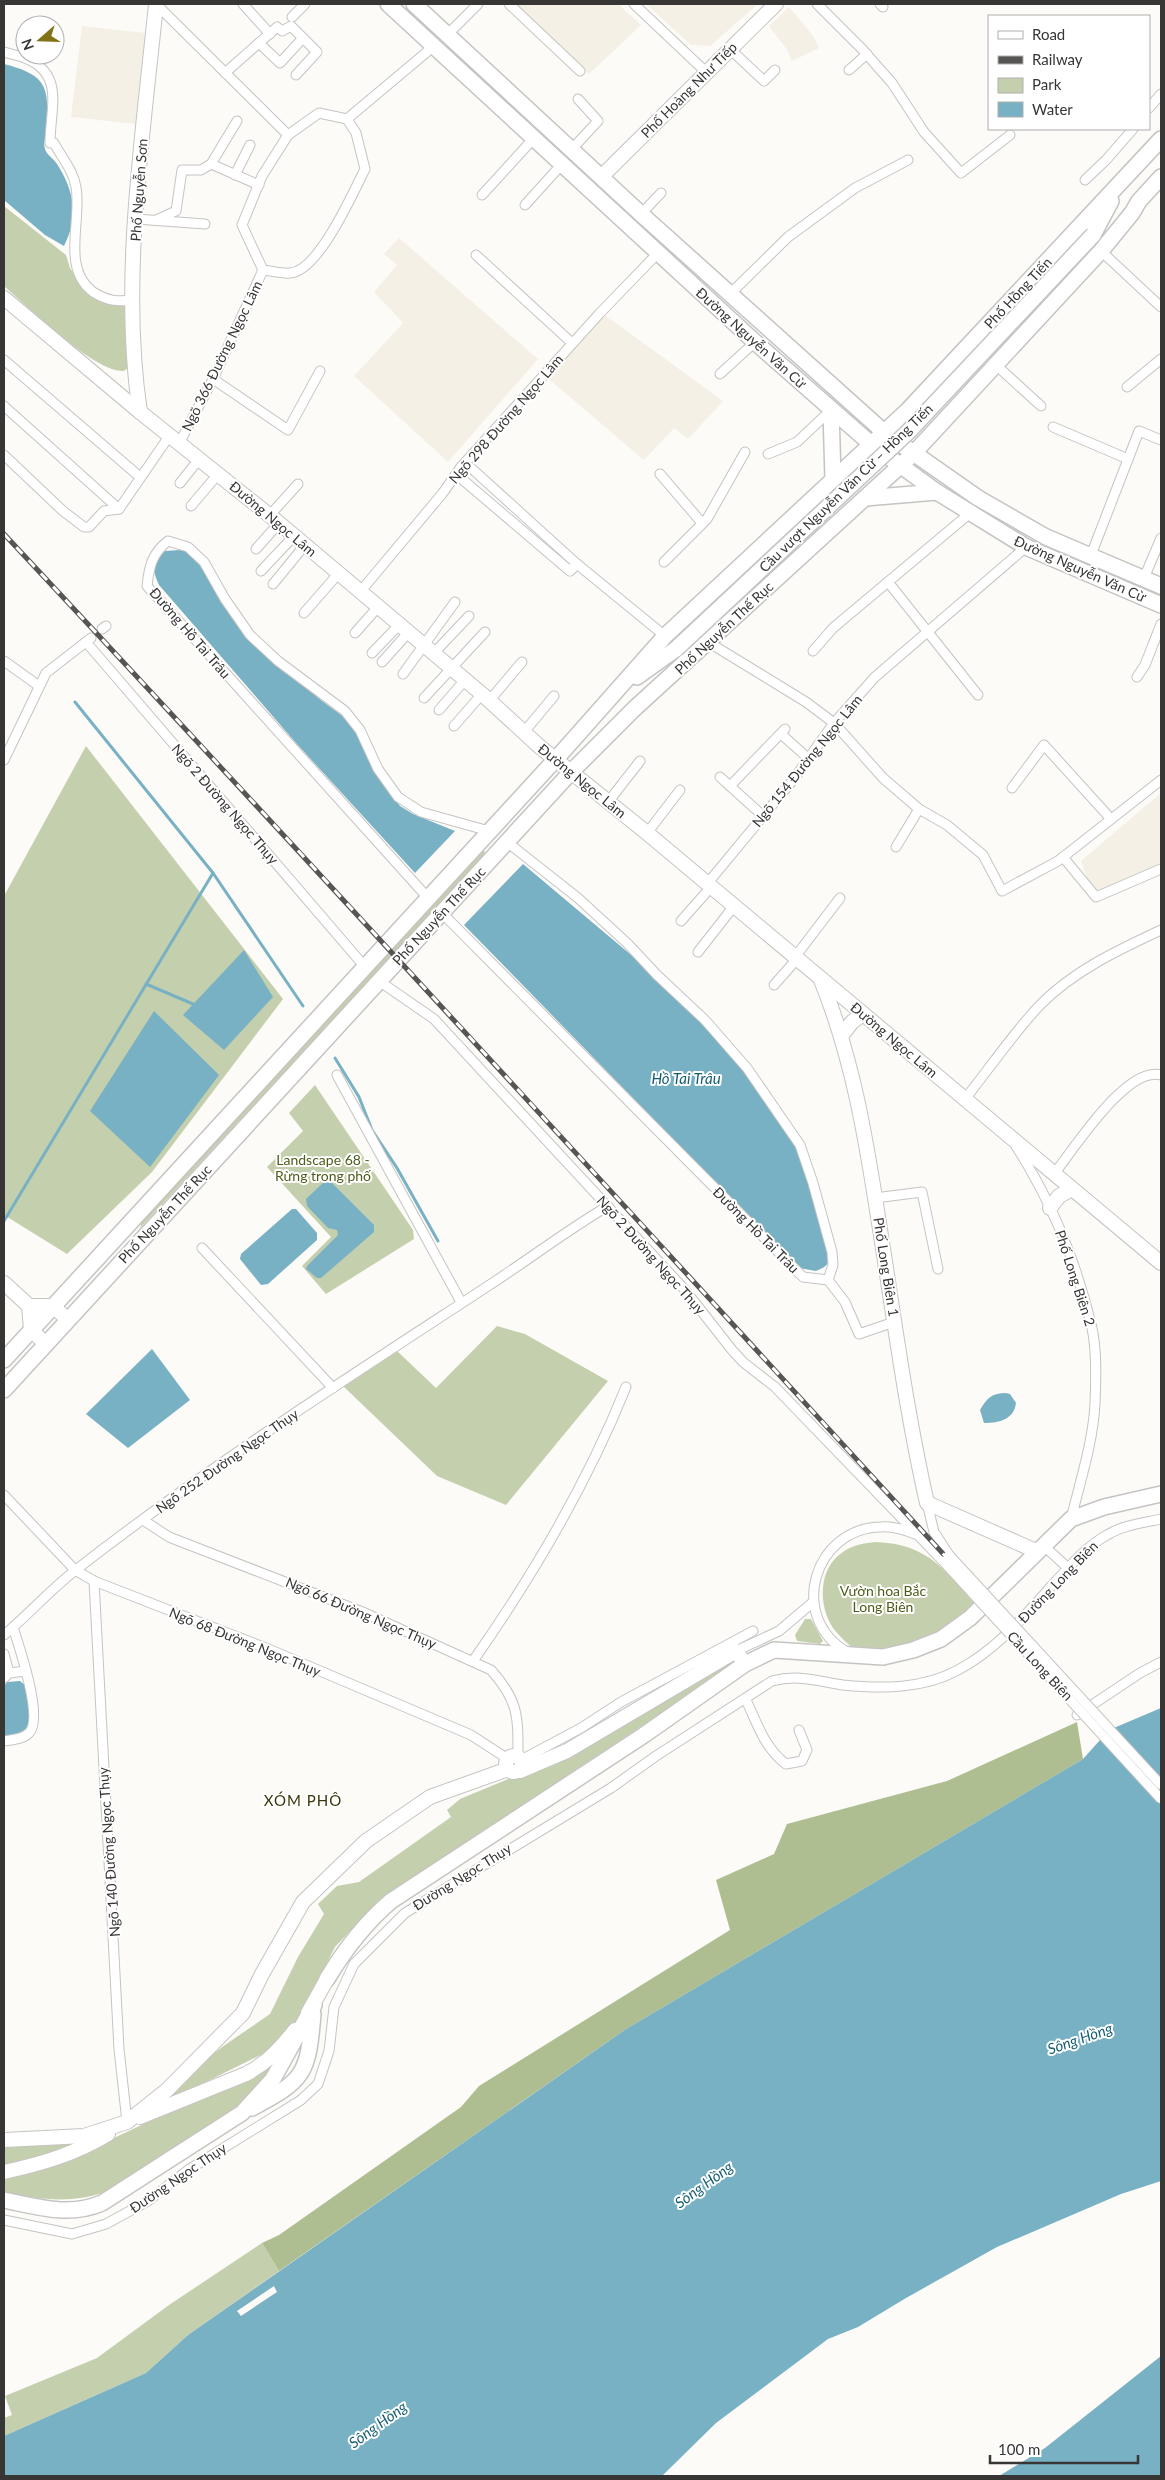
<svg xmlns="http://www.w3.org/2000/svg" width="1165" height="2480" font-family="Lato,sans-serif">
  <rect width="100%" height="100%" fill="#fcfbf8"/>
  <g fill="#f4f0e6">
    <polygon points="511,4 618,4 641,25 589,74"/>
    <polygon points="646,4 758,4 710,46 691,45"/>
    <polygon points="789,7 813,36 819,48 792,61 786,48 769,26"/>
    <polygon points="82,26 146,33 136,124 71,117"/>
    <polygon points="399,238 538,359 448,462 354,376 403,323 374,292 397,265 384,254"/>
    <polygon points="598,310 723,401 688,439 674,428 644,460 543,374"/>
    <polygon points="1161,793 1161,868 1093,894 1081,861"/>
  </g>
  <g fill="#c4d0ad">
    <path d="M4,206L66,255L70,268L82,286L91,291L126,300L129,367L124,371C95,373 27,306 4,286Z"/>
    <polygon points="86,746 283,999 152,1172 67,1254 4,1215 4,896"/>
    <polygon points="484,849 485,855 140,1228 142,1221"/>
    <polygon points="315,1085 413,1230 414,1239 326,1294 302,1266 331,1237 267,1167 303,1131 289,1113"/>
    <polygon points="497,1326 525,1334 608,1381 506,1505 437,1476 343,1386 396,1350 436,1388"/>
    <path d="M876,1542C928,1544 945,1570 977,1606L913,1650H855C847,1643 839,1636 833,1628C818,1605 818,1568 843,1552C852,1545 865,1543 876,1542Z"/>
    <polygon points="805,1619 811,1619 823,1641 820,1644 797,1641 795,1635"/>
    <polygon points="734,1660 734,1665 380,1899 335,1947 292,2031 275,2048 167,2101 164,2094 222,2047 270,2014 298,1957 324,1914 318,1904 337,1886 359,1882 451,1817 447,1810 460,1799 540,1766"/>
    <path d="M280,2059L241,2105L109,2191C72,2204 41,2200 4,2192V2179L72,2158Z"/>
    <polygon points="87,2138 44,2157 4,2168 4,2143"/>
    <polygon points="262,2243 279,2271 188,2335 146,2373 4,2436 4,2418 12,2415 5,2396 97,2358 169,2305"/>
  </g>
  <polygon fill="#aebe90" points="1077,1722 1083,1759 626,2029 279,2271 262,2243 279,2235 461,2107 479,2086 730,1930 716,1880 774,1854 787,1824 947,1781"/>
  <g fill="#78b0c4">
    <path d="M4,64C47,75 50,87 46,129C46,135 43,144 45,149C46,154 54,159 57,164C74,190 79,217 64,246L45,235L4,200Z"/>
    <path d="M179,550L185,551L198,562L256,644L322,701L352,723L391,794L400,806L413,814L455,831L415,873L296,743L159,585C152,571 152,561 165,551Z"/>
    <path d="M523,864L643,965L718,1039L736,1059L795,1143C803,1159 833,1248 828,1262C827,1267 820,1269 816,1271L799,1268L464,925Z"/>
    <polygon points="244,950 273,997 224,1050 183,1015"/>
    <polygon points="154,1011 219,1075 150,1167 90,1111"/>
    <polygon points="325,1181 330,1181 374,1225 374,1232 321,1278 317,1278 306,1269 307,1266 338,1235 337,1230 328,1228 307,1206 306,1199"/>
    <polygon points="292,1209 296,1209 317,1233 317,1240 268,1284 261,1285 240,1259 241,1254"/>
    <polygon points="152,1349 190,1400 128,1448 86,1414"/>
    <path d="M1006,1393L1010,1394L1016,1403C1014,1419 1000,1423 984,1423L980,1410C987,1398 992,1393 1006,1393Z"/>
    <path d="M20,1681L25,1685C27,1697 35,1723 23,1732C18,1735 10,1735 4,1736V1686L7,1682Z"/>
    <polygon points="1161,1708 1161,2181 1121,2194 997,2247 906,2298 858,2327 828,2339 716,2423 662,2476 4,2476 4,2436 146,2373 188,2335 626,2029 1083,1759 1109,1730"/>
    <polygon points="1161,2356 1161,2476 999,2476 1045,2448"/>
  </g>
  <polygon fill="#fcfbf8" points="274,2286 277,2292 241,2316 237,2311"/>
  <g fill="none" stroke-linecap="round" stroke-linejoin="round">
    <g stroke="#78b0c4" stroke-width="3">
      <polyline points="75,702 213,873 303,1006"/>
      <polyline points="146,984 193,1004"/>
      <polyline points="335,1058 359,1097 372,1130 397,1168 438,1241"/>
      <polyline points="4,1221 213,873"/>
    </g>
    <g stroke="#c6c4c2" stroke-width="11">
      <g id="street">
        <polyline points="156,4 288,135"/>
        <polyline points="243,4 270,34"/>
        <polyline points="509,4 580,71"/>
        <polyline points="634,4 707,73"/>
        <polyline points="817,4 862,49 892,83 924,132 961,173 1010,135"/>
        <polyline points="880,4 883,7"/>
        <polyline points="292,17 305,4"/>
        <polyline points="448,34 478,4"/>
        <polyline points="259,43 280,63 303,38"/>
        <polyline points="730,49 764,81 775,70"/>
        <path d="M4,52C10,54 16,55 22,57C66,72 50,108 50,143H54C62,158 73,170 76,187C82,221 61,268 93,292C107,301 117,302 133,300"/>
        <polyline points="849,70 867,54"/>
        <polyline points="225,73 277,27 282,31 291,26 317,52 296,75"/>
        <polyline points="1149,108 1161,94"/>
        <polyline points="347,119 434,46"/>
        <polyline points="572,149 598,121 578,99"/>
        <polyline points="211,164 259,185"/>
        <polyline points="235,175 250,145"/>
        <polyline points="1085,180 1106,160 1133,129"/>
        <polyline points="482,195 534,138"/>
        <polyline points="525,205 562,164"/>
        <polyline points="641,214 661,193"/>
        <polyline points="136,219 205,224"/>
        <polyline points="156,220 176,211 182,170 201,170 211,164 237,121"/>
        <polyline points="1101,251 1161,307"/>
        <polyline points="476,255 572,343"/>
        <polyline points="730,294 788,237 855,188 908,160"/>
        <polyline points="4,360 140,477"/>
        <polyline points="996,365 1041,406"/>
        <polyline points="720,374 755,342"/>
        <polyline points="213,379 288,430 320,371"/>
        <polyline points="1127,387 1161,359"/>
        <polyline points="4,406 119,509"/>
        <polyline points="1053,427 1128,459"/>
        <path d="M180,442L213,379L263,270C272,271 282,274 290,273C318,272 353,193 365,169L356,133L347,119L319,113L288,135L262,176L242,225L263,270"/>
        <polyline points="768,454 797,442 831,410"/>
        <polyline points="4,455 63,511 84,527 89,527 104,511 119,509"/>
        <polyline points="461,467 470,467 577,564 665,636"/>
        <polyline points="456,474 570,571 577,564"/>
        <polyline points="660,474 702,523"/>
        <polyline points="180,483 200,458"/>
        <polyline points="191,506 219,473"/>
        <polyline points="119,509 170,435"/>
        <polyline points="270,515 298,484"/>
        <polyline points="256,549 279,523"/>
        <polyline points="1091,555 1139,431 1161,440"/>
        <polyline points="664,562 707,519 745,452"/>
        <polyline points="261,571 294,536"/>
        <polyline points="1144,578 1161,538"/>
        <polyline points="888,582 978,695"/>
        <polyline points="273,584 305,545"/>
        <polyline points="360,592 442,494 461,467 600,313 658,253"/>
        <polyline points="304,613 338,574"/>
        <polyline points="102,629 106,626"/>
        <polyline points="355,633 378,607"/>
        <polyline points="86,642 365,967"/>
        <polyline points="708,642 806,702 834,723 883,778 919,809 947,825 983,855 1002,891 1058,861 1161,780"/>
        <polyline points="813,651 833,628 969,514"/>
        <polyline points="372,653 399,625"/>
        <polyline points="434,653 469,616"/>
        <polyline points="4,661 39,686"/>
        <polyline points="382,662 408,633"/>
        <polyline points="403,674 455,602"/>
        <polyline points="1137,677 1145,665 1161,624"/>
        <polyline points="424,698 485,632"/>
        <polyline points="489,701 522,662"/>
        <polyline points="439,710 465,680"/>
        <polyline points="454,726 482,694"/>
        <polyline points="524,732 554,696"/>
        <polyline points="781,734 809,759"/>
        <polyline points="4,760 46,673 91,638"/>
        <polyline points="720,777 763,816"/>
        <polyline points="730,786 785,729"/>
        <polyline points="1012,788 1044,745 1111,819"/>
        <polyline points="608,802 640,761"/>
        <polyline points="647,833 680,790"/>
        <polyline points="507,842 578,898 628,944 657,975 705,1020 747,1068 800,1145 813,1183 832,1252 833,1265 828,1280"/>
        <polyline points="896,847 919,809"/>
        <polyline points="1063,857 1096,897 1161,869"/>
        <polyline points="707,884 793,780 834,723 875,677 1026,547"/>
        <path d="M428,898L147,586C149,567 152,553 168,541L188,547L204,562L225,599L250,635L278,661L345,711L360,730L378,769L398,797L421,812L489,831"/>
        <polyline points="442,913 803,1277 828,1280"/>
        <polyline points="681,921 711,887"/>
        <polyline points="698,952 734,906"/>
        <polyline points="795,957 840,898"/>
        <polyline points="379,981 434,1019 685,1290 732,1350 743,1362 775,1387 943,1561"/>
        <polyline points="774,985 797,959"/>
        <polyline points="337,1075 461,1302"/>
        <path d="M965,1099C989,1069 1012,1035 1039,1006C1073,971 1118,950 1161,930"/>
        <path d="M1016,1146C1051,1201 1077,1264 1092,1328C1097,1351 1096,1380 1095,1404C1093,1442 1080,1482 1071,1519"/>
        <path d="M1054,1174C1074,1149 1127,1065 1161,1075"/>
        <polyline points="875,1198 922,1192 938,1269"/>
        <polyline points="202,1248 333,1388"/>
        <polyline points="828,1280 845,1302 859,1334 894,1322"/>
        <polyline points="4,1495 75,1570 94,1581 266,1648 471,1735 508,1759"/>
        <polyline points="927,1503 934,1532 949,1555"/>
        <path d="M143,1520L169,1537L365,1613L491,1670C519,1701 518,1717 518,1757"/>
        <polyline points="1043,1545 1068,1568"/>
        <polyline points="94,1581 119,2049 127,2122"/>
        <path d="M4,1635C29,1614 51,1589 77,1569C208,1467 349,1377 488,1286C528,1260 566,1231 608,1206"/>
        <polyline points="736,1651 779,1631 812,1603"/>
        <path d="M847,1652C787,1617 814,1528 881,1527C892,1526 905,1530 915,1534"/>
        <polyline points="4,1654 9,1673"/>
        <path d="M473,1661C534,1574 586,1486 626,1387"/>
        <polyline points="4,1678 9,1673 26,1671"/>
        <path d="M746,1700C757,1723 765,1749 786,1764L802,1761L807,1750L799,1730"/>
        <polyline points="1077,1715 1140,1673 1161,1662"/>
        <path d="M4,1741C12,1740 23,1739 29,1733C44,1718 19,1647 13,1627"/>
        <polyline points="521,1760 581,1728 621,1702 753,1631"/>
        <path d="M4,2220L72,2234L106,2224L148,2201L188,2170L301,2100L318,2084L329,2051L334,2007L354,1964L405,1913L611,1788L656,1756L772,1681C798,1674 817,1681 843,1685C882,1689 923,1689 958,1670C998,1649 1027,1613 1056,1581C1072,1564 1087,1546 1107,1535C1123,1525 1143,1523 1161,1519"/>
      </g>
    </g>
    <g stroke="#c6c4c2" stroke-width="16">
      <g id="secondary">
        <polyline points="602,176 776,4"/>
        <polyline points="4,298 140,412 279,523 482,694 540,747 647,833 1161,1263"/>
        <path d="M140,412C120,281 143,136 156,4"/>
        <path d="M821,980C853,1059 866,1139 879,1223C894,1317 906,1411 927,1503L1036,1551"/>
        <polyline points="842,1035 852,1022 863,1014"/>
        <polyline points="1050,1208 1059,1196 1072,1189"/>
        <polyline points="4,1283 29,1306 31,1330 46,1344"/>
        <polyline points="29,1306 53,1306 68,1320"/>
        <circle cx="514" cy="1764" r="8"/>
        <polyline points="520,1771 567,1751 736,1651 745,1664"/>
        <polyline points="308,2013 327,1979"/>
        <path d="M140,2117L246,2074C267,2063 280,2049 295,2030"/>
        <polyline points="4,2140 84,2136 127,2122 167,2090 243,2013 262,1974 303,1902 366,1841 430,1797 508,1769"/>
        <path d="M4,2172C41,2164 75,2154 108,2134"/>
      </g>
    </g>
    <g stroke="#c6c4c2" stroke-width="18">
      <g id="primary">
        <polyline points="388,4 755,342 871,444 937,492 1026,547 1161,605"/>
        <polyline points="414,4 641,214 885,433 978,498 1046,537 1161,586"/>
        <polyline points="1093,235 1111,201"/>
        <polyline points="831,410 833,479"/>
        <polyline points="865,498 937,492"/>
        <polyline points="637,677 676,649"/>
        <polyline points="4,1360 556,759 665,636 908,410 1161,139"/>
        <polyline points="4,1390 571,772 634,709 913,454 1101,251 1132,213 1139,201 1161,177"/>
        <path d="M327,1979C345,1949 364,1924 391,1901L644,1735L745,1664L774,1650L883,1657L913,1650L941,1639L970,1618L1071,1519L1104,1507L1161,1494"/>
        <path d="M252,2108C305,2080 308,2074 313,2014"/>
        <path d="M4,2200C38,2207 69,2217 102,2203L242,2113L273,2079L314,2005"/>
      </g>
    </g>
    <use href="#street" stroke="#fff" stroke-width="9"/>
    <use href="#secondary" stroke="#fff" stroke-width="14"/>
    <use href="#primary" stroke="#fff" stroke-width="15"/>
    <g stroke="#565554" stroke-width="5">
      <path id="rail" d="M4,534C393,950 775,1372 1161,1791"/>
    </g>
    <use href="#rail" stroke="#fff" stroke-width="3" stroke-dasharray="9" stroke-linecap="butt"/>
    <g stroke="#c6c4c2" stroke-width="11" stroke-linecap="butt">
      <g id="street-bridge">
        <polyline points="949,1555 1161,1785"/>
        <polyline points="943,1561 1161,1799"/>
      </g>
    </g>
    <g stroke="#c6c4c2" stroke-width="18" stroke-linecap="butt">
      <polyline id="primary-bridge" points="676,649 908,432 1093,235"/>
    </g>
    <use href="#street-bridge" stroke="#fff" stroke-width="9"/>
    <use href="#primary-bridge" stroke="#fff" stroke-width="15"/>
  </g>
  <g text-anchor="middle" stroke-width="4" stroke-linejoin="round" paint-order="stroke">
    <g font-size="14" fill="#373635" stroke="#fff">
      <text transform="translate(689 90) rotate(-45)" y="5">Phố Hoàng Như Tiếp</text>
      <text transform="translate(139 190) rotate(-86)" y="5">Phố Nguyễn Sơn</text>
      <text transform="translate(1018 293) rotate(-47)" y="5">Phố Hồng Tiến</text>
      <text transform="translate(751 338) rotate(42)" y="5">Đường Nguyễn Văn Cừ</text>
      <text transform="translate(222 356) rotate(-64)" y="5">Ngõ 366 Đường Ngọc Lâm</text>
      <text transform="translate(506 419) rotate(-49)" y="5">Ngõ 298 Đường Ngọc Lâm</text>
      <text transform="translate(846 488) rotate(-44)" y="5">Cầu vượt Nguyễn Văn Cừ – Hồng Tiến</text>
      <text transform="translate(273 519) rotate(40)" y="5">Đường Ngọc Lâm</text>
      <text transform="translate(1080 569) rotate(24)" y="5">Đường Nguyễn Văn Cừ</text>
      <text transform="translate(724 628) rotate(-43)" y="5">Phố Nguyễn Thế Rục</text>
      <text transform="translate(190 633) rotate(49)" y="5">Đường Hồ Tai Trâu</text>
      <text transform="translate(807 761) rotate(-51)" y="5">Ngõ 154 Đường Ngọc Lâm</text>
      <text transform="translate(582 781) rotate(39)" y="5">Đường Ngọc Lâm</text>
      <text transform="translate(225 804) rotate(49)" y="5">Ngõ 2 Đường Ngọc Thụy</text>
      <text transform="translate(439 916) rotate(-47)" y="5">Phố Nguyễn Thế Rục</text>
      <text transform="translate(894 1040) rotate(40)" y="5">Đường Ngọc Lâm</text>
      <text transform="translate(165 1214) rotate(-47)" y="5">Phố Nguyễn Thế Rục</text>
      <text transform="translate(756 1230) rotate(45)" y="5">Đường Hồ Tai Trâu</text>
      <text transform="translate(651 1255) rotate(48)" y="5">Ngõ 2 Đường Ngọc Thụy</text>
      <text transform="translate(886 1267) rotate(81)" y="5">Phố Long Biên 1</text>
      <text transform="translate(1075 1278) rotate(72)" y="5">Phố Long Biên 2</text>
      <text transform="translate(227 1461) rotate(-35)" y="5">Ngõ 252 Đường Ngọc Thụy</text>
      <text transform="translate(1058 1582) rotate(-46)" y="5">Đường Long Biên</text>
      <text transform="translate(361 1613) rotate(23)" y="5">Ngõ 66 Đường Ngọc Thụy</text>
      <text transform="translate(245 1642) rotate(22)" y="5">Ngõ 68 Đường Ngọc Thụy</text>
      <text transform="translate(1040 1666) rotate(47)" y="5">Cầu Long Biên</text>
      <text transform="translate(109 1852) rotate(-94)" y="5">Ngõ 140 Đường Ngọc Thụy</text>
      <text transform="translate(462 1877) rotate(-32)" y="5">Đường Ngọc Thụy</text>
      <text transform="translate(178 2178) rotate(-34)" y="5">Đường Ngọc Thụy</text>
    </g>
    <g font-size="14" fill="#4b5d19" stroke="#fff">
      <text x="323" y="1165">Landscape 68 -<tspan x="323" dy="16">Rừng trong phố</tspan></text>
      <text x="883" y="1596">Vườn hoa Bắc<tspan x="883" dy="16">Long Biên</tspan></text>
    </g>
    <g font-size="15" font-style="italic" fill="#145d72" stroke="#fff">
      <text x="686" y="1084">Hồ Tai Trâu</text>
      <text transform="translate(1080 2039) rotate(-19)" y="5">Sông Hồng</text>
      <text transform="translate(704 2185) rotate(-36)" y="5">Sông Hồng</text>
      <text transform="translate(378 2425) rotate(-36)" y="5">Sông Hồng</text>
    </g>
    <g font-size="15" letter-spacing="1" fill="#3c350a" stroke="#fff">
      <text x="303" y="1806">XÓM PHÔ</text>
    </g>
  </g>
  <rect width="1165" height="2480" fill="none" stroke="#373635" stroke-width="10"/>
  <rect x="988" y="15" width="162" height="115" fill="#ffffff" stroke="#afafae"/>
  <rect x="998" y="31" width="25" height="8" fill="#ffffff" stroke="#afafae"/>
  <text x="1032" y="40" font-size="15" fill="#373635">Road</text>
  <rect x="998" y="56" width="25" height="8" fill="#565554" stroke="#afafae"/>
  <text x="1032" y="65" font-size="15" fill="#373635">Railway</text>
  <rect x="998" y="78" width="25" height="15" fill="#c4d0ad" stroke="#afafae"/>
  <text x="1032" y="90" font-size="15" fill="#373635">Park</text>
  <rect x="998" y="102" width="25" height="15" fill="#78b0c4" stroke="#afafae"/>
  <text x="1032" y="115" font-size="15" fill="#373635">Water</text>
  <g transform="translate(40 40) rotate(250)"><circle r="24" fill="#ffffff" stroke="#afafae"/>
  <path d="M0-4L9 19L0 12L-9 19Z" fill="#817315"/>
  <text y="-8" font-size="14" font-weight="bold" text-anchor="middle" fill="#373635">N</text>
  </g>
  <path d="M990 2455v8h148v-8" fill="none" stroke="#373635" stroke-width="2.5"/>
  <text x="998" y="2455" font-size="15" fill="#373635" stroke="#ffffff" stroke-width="4" paint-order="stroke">100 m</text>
</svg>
